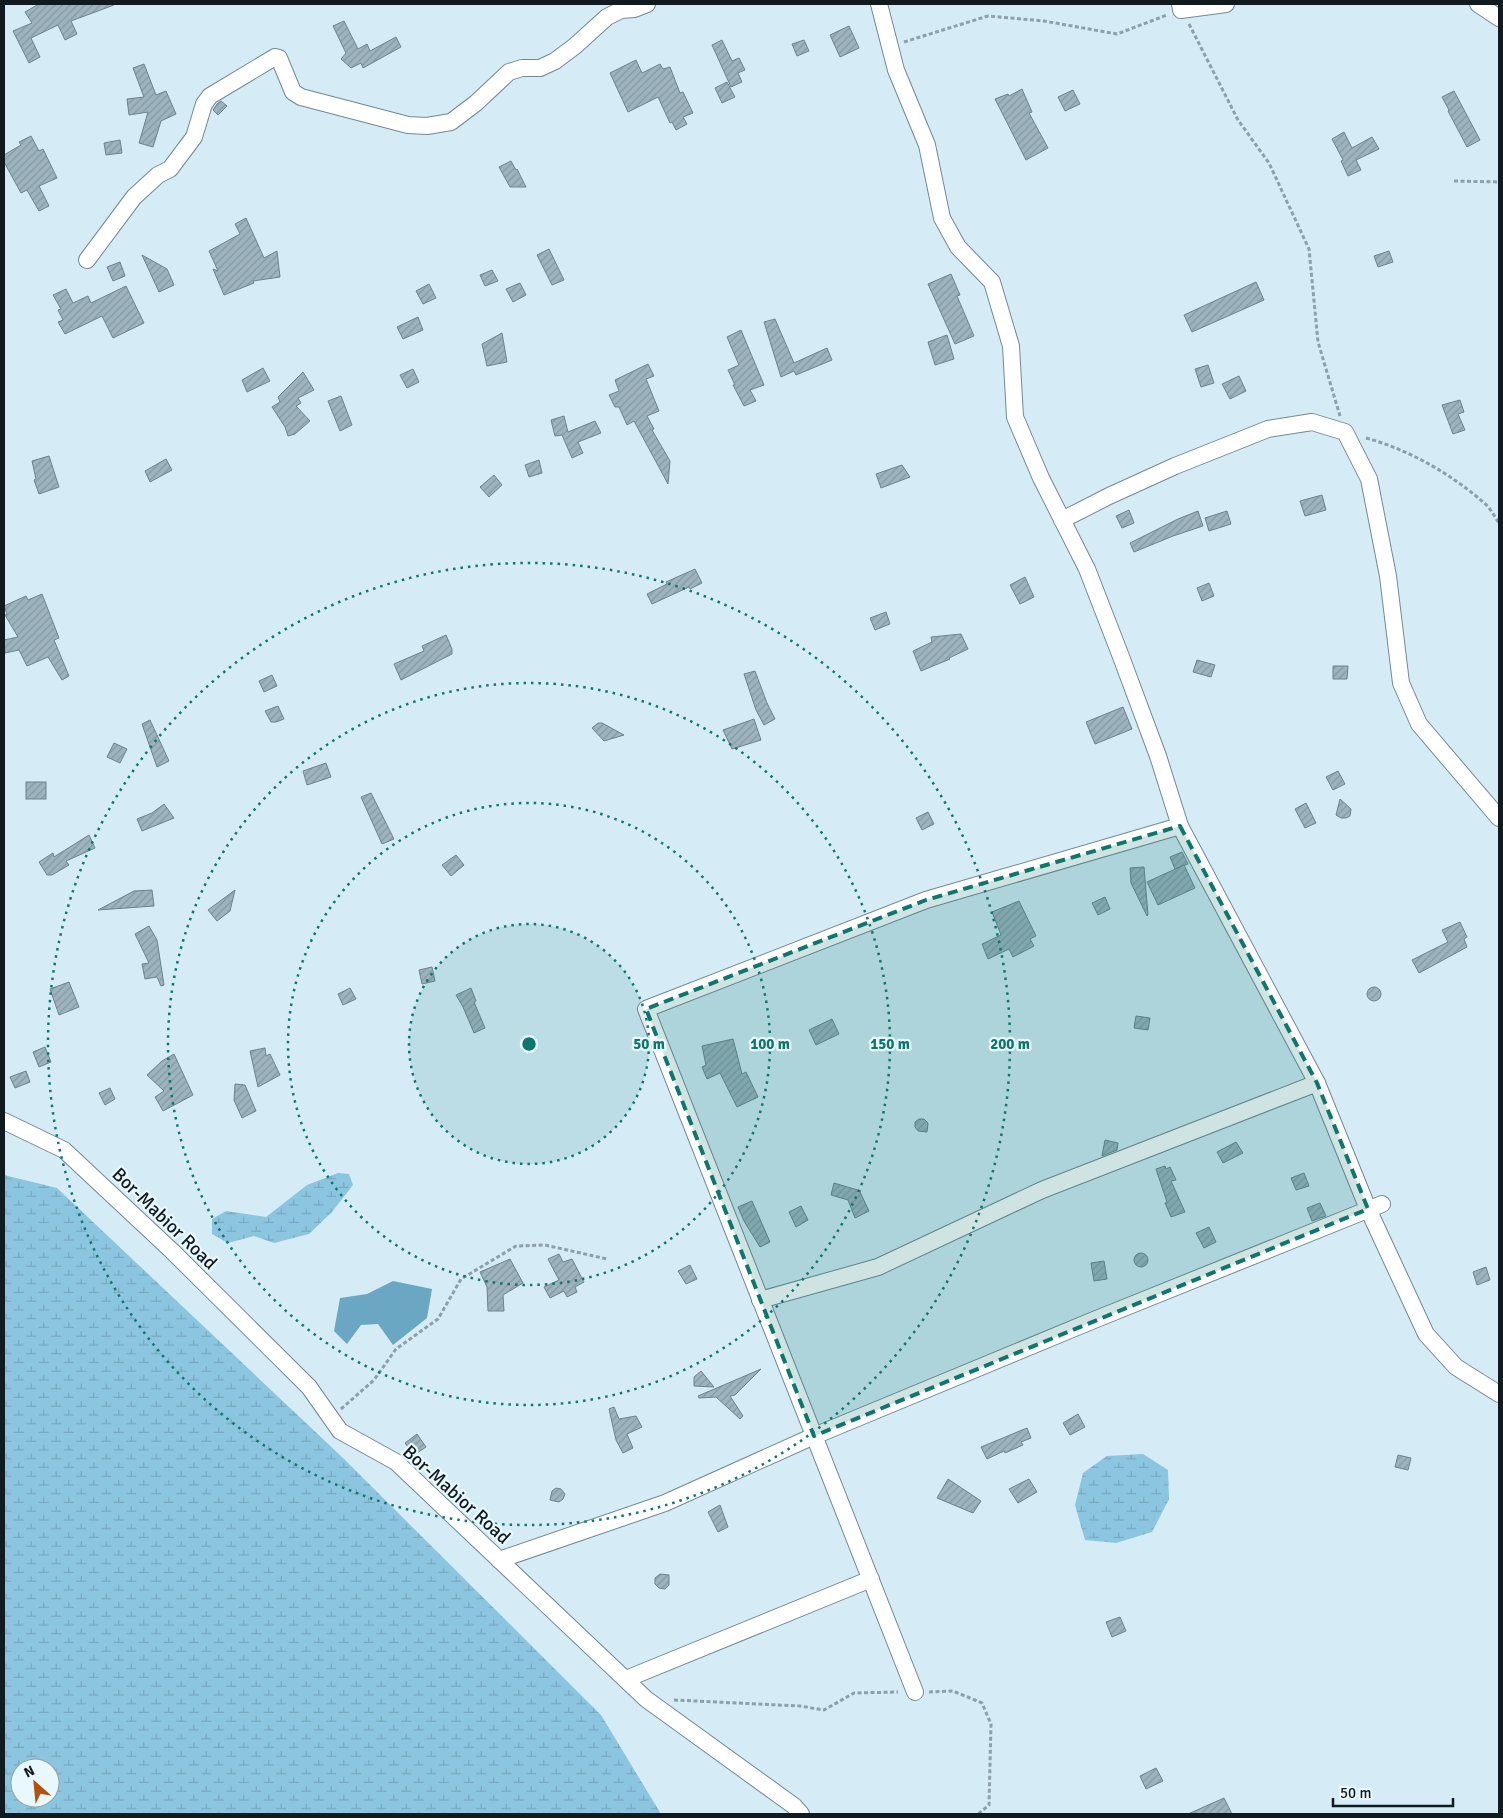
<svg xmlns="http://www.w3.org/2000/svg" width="1503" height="1818" font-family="Signika,sans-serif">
  <defs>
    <pattern id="wetland-marsh" width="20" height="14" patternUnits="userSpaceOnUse" patternTransform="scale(1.25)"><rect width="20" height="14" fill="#8cc5df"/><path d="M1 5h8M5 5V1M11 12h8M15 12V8" fill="none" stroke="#78a9bf"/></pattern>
    <pattern id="building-hatch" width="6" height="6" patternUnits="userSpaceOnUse" patternTransform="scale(1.25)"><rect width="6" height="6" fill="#9db3be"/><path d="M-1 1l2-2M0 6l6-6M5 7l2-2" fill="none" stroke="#8699a3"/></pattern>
  </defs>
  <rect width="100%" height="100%" fill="#d5ecf7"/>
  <g fill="url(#wetland-marsh)" fill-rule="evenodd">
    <polygon points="338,1173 349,1174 353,1185 332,1212 309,1234 274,1243 254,1236 228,1243 212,1234 212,1219 226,1211 266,1217 307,1185"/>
    <path d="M4,1175L57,1188L342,1457L601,1715L661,1814H4ZM20,1768H50V1798H20Z"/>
    <polygon points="1143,1454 1168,1470 1169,1499 1152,1532 1116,1543 1085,1540 1075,1505 1083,1473 1107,1456"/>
  </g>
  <polygon fill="#6aa7c3" points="393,1281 432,1289 427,1318 393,1345 378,1324 361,1325 347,1344 334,1331 340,1298 367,1294"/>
  <g fill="url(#building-hatch)" stroke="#6d828c">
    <polygon points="39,4 114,4 114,5 71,21 77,34 65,40 58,25 31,38 40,57 29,63 13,31 32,23 25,12"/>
    <polygon points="344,21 358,49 367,44 370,51 396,37 401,47 363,68 361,63 351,68 341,59 346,53 333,26"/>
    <polygon points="849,26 859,48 840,57 830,35"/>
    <polygon points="722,40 732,61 739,58 745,70 738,73 742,82 731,87 712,45"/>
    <polygon points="804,40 809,51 797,56 792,44"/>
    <polygon points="636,60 642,73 660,64 663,69 670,67 680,93 683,92 693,113 683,117 687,124 676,130 672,122 670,123 658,97 628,112 610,73"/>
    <polygon points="144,64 156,95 166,91 176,114 161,121 153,147 139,143 148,112 129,115 127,99 144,97 133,68"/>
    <polygon points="727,82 735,97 722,103 715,88"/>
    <polygon points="1022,89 1032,112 1029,113 1048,148 1026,160 995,99 1008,94 1009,96"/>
    <polygon points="1073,90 1080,104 1065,111 1058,97"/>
    <polygon points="1454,91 1480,140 1467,147 1448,111 1449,110 1442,97"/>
    <polygon points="221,101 227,106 218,115 213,110 217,104"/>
    <polygon points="1344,132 1352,148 1372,137 1379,149 1356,160 1361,170 1348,176 1341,161 1343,160 1332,139"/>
    <polygon points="31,136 39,151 43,149 57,178 39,186 49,206 39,211 27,190 21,193 4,162 4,155 21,145 19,142"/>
    <polygon points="120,140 122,153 106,155 104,143"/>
    <polygon points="511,161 516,170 517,169 526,187 510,187 499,167"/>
    <polygon points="246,218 264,258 277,251 280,277 253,281 254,283 224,295 213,269 218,271 209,251 240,234 235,224"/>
    <polygon points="549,249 564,280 552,285 537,255"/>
    <polygon points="1389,251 1393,262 1378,267 1374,256"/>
    <polygon points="142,255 167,269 174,285 159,292"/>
    <polygon points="120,262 125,276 113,281 107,267"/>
    <polygon points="492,270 498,281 485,286 480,275"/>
    <polygon points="951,274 960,295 957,296 974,336 955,344 928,284"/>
    <polygon points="1256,282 1264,300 1192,332 1184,315"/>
    <polygon points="520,283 526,295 513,302 506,289"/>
    <polygon points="429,284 436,298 423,304 416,291"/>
    <polygon points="126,286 144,323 113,338 102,316 65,334 58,322 63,320 58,310 61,309 53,295 66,289 73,303 88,296 91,303"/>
    <polygon points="418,317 423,330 403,339 397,327"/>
    <polygon points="775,319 794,363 827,348 832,360 796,375 794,371 781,377 764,322"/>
    <polygon points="741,330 764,385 750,390 756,401 744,406 733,385 735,385 728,370 739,365 727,337"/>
    <polygon points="502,333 507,362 487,366 482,344"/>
    <polygon points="947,335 954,359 935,365 928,342"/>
    <polygon points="648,364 654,376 646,379 659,411 647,416 654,429 652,430 670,461 668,484 634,421 627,425 619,407 615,407 609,395 619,391 615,380"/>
    <polygon points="1208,365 1214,383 1201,387 1195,369"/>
    <polygon points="263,368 270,381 247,392 242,380"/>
    <polygon points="413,369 419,382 407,388 400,375"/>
    <polygon points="303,372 314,390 298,398 301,403 296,406 310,421 295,434 288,436 285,427 272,407 280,402 278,397"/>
    <polygon points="1239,376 1246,391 1230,399 1222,384"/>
    <polygon points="341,396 352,425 340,431 328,401"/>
    <polygon points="1460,400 1464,412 1458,414 1465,430 1453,434 1442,405"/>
    <polygon points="564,416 568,432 595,421 601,433 578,442 583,453 572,458 562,435 555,436 551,420"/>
    <polygon points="49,456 59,487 39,494 34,480 36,479 32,461"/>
    <polygon points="166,459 172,470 150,482 145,471"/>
    <polygon points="539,460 542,473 529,477 525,465"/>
    <polygon points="902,465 910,477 881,488 876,474"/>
    <polygon points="494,475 502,485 489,497 480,487"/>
    <polygon points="1322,495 1326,510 1305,516 1300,501"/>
    <polygon points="1129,510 1134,523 1122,528 1116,516"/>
    <polygon points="1198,511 1203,526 1173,536 1134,552 1130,543 1178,519"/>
    <polygon points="1227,511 1231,524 1209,531 1205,518"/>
    <polygon points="695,569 702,583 690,589 689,587 652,604 647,594 667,584 666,582"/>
    <polygon points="1025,577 1034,597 1020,604 1010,585"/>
    <polygon points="1209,583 1214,596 1202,601 1197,588"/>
    <polygon points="42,594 59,638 54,640 69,676 62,680 48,657 27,666 19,650 5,653 4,640 18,637 5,615 7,614 4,606 26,596 28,600"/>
    <polygon points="886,612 890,624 875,630 870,618"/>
    <polygon points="961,634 968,649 949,658 950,659 921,671 913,651 932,642 931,637"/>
    <polygon points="446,635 452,649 452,654 401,680 394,664 424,651 422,646"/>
    <polygon points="1197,660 1215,665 1211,677 1193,672"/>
    <polygon points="1333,666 1348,666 1347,679 1333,679"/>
    <polygon points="755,671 767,703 775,719 764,725 756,710 744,674"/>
    <polygon points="272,675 277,686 264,692 259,681"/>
    <polygon points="278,706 284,719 276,722 271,722 265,711"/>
    <polygon points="1123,707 1132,729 1095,744 1086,722"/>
    <polygon points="754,719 761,740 732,749 723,730"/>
    <polygon points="150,720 169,761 157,767 142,724"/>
    <polygon points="598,723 602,723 624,735 604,741 592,728"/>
    <polygon points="114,743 127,749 120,763 107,757"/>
    <polygon points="326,763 331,777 307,785 303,771"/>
    <polygon points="1338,771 1345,784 1333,790 1326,777"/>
    <rect x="26" y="782" width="20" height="17"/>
    <polygon points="371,793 394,839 382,844 361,797"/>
    <polygon points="1340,799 1351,809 1350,816 1346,818 1341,818 1336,815"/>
    <polygon points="1306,803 1316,823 1305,828 1295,809"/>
    <polygon points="164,804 174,818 142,831 137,819 152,813"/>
    <polygon points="928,812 934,824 922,830 916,818"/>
    <polygon points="89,835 95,848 66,861 69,865 52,875 47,875 39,862 53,853 54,857"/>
    <polygon points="1182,852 1188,864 1175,869 1170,857"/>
    <polygon points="456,855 464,865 451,876 442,865"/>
    <polygon points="1184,865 1195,888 1158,905 1147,882"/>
    <polygon points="1144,867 1148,915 1147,916 1131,883 1130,868"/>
    <polygon points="152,890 154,906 98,910 134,891"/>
    <polygon points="235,890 230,911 217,921 208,910"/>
    <polygon points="1105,897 1110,909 1098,915 1092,903"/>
    <polygon points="1019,901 1036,936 1030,939 1034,946 1013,957 1009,949 988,959 982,944 1001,935 992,912"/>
    <polygon points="1460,922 1467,937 1464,939 1467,947 1419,973 1412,960 1448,942 1442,930"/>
    <polygon points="149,926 157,940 164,985 161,986 157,977 145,979 142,964 149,963 135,934"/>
    <polygon points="432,967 435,981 422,984 419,970"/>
    <polygon points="69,982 79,1007 59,1015 50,989"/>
    <circle cx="1374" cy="994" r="7"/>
    <polygon points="350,988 356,999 343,1005 338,994"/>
    <polygon points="471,988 476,1001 474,1002 485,1028 474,1033 463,1007 456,995"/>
    <polygon points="1136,1016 1150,1018 1148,1030 1134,1028"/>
    <polygon points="832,1019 839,1034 816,1045 809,1030"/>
    <polygon points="733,1039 742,1074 746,1072 758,1097 737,1107 720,1073 707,1079 702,1067 706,1065 702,1046"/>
    <polygon points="45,1047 51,1062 39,1067 33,1052"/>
    <polygon points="265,1048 266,1056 270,1054 280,1075 258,1087 250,1051"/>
    <polygon points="174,1054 193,1095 163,1111 155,1097 164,1091 147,1075 162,1061"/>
    <polygon points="26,1071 30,1082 15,1088 10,1077"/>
    <polygon points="235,1084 245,1085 256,1111 242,1118 234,1100"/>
    <polygon points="110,1088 115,1099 105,1105 99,1093"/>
    <polygon points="919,1119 924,1119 928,1123 927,1132 918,1131 915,1127 915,1122"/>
    <polygon points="1105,1140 1118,1143 1117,1150 1102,1156"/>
    <polygon points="1236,1142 1243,1153 1223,1163 1217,1152"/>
    <polygon points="1165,1166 1166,1169 1170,1167 1176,1180 1171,1181 1185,1212 1171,1217 1165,1203 1167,1202 1156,1169"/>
    <polygon points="1304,1173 1309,1186 1296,1190 1291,1178"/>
    <polygon points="834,1183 861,1191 860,1192 869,1211 855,1218 848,1200 831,1195"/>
    <polygon points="752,1201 770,1242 760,1247 744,1221 738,1207"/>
    <polygon points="1320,1203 1326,1216 1312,1221 1307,1208"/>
    <polygon points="801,1206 808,1220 796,1227 789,1212"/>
    <polygon points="1209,1227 1216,1242 1204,1248 1196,1233"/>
    <circle cx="1141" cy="1260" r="7"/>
    <polygon points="559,1254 563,1262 572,1259 584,1282 575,1287 577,1292 567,1297 564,1291 550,1298 544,1287 559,1280 548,1259"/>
    <polygon points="510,1259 523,1283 503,1295 504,1311 488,1311 487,1287 480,1272"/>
    <polygon points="1104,1261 1107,1279 1094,1281 1091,1263"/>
    <polygon points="690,1265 697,1279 686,1284 678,1271"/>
    <polygon points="1486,1267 1490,1280 1477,1285 1473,1272"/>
    <polygon points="761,1369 735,1395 730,1396 743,1416 740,1419 716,1397 699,1398 698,1396"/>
    <polygon points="701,1371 714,1387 694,1386 694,1377"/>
    <polygon points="614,1407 619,1419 636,1416 642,1427 627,1434 633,1448 623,1453 616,1440 609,1409"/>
    <polygon points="1078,1414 1085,1427 1070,1435 1063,1423"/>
    <polygon points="1027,1428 1031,1438 1021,1442 1023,1445 1005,1453 1004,1451 987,1459 981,1447"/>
    <polygon points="417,1434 426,1447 414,1455 405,1443"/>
    <polygon points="1398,1455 1411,1458 1408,1470 1395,1467"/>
    <polygon points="948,1479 981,1501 973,1513 937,1498"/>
    <polygon points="1029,1479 1037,1492 1018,1503 1009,1489"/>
    <polygon points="556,1488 561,1489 565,1494 563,1499 559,1502 550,1500 552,1491"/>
    <polygon points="720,1505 728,1527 718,1532 708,1512"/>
    <polygon points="660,1574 669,1575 669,1585 665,1589 659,1588 655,1584 655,1578"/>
    <polygon points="1120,1617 1126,1631 1112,1637 1106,1622"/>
    <polygon points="1156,1768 1163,1781 1146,1789 1140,1776"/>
    <polygon points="1224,1798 1232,1814 1188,1814"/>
  </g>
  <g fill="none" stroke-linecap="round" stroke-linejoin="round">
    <g stroke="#738993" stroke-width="18">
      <g id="minor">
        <polyline points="879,4 896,70 927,145 942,218 958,247 992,282 1011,346 1015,417 1041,478 1087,569 1120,654 1158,756 1180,826 1317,1083 1368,1209 1426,1334 1456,1367 1499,1394"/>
        <polyline points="1180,4 1181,10 1226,4"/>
        <polyline points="1478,4 1499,18"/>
        <polyline points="87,260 134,197 158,175 170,169 194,137 204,104 210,96 275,57 279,58 293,92 301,97 408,125 427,126 451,122 476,103 509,72 522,68 540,68 555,61 575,46 607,17 621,10 634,9 647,4"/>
        <polyline points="1062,520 1109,496 1175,466 1268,429 1312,422 1345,432 1369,479 1388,576 1401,683 1419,724 1499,818"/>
        <polyline points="4,1121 64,1150 172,1251 309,1387 340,1431 396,1462 646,1699 794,1806 801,1814"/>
        <polyline points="760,1300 878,1267 1042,1190 1317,1083"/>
        <polyline points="499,1560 665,1503 814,1436 1094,1320 1382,1204"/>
        <polyline points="626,1679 871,1579"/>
        <polyline points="915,1692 646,1009 926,900 1180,826"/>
      </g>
    </g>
    <g stroke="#8d9fa8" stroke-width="3" stroke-dasharray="4 2.5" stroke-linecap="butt">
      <polyline points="1189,24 1238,120 1269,163 1309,249 1318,342 1340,416"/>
      <polyline points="904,42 988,16 1044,21 1117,34 1167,15"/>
      <polyline points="1454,181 1499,182"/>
      <path d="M1366,438C1407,449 1450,473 1483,502C1490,507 1494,516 1499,523"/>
      <polyline points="341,1409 374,1380 396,1349 438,1319 461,1279 516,1246 545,1245 607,1259"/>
      <polyline points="929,1692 953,1691 982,1703 991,1724 989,1805 978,1814"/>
      <polyline points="674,1700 800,1706 824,1710 854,1693 898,1692"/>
    </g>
    <use href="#minor" stroke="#fff" stroke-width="16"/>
  </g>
  <path fill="#0f766e" fill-opacity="0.2" stroke="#0f766e" stroke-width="4" stroke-dasharray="10 6" stroke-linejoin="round" d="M1180,826L1317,1083L1368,1209L814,1436L646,1009L926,900Z"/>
  <circle cx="529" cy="1044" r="120" fill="#0f766e" fill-opacity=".12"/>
  <g fill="none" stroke="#0f766e" stroke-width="2.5" stroke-dasharray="2.5 5">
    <circle cx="529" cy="1044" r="120"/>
    <circle cx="529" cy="1044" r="241"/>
    <circle cx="529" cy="1044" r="361"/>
    <circle cx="529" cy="1044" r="481"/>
  </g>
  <g text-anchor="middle" stroke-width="4.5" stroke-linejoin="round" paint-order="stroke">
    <g font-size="19" fill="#111a1e" stroke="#e9f8fe">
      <text transform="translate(165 1218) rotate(44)" y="7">Bor-Mabior Road</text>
      <text transform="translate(457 1494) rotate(42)" y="7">Bor-Mabior Road</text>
    </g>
  </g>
  <circle cx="529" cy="1044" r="8" fill="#0f766e" stroke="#e9f8fe" stroke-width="2.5"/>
  <g font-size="15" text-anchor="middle" font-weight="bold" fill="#0f766e" stroke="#e9f8fe" stroke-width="4.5" stroke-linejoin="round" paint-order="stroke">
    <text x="649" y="1049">50 m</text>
    <text x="770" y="1049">100 m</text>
    <text x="890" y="1049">150 m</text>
    <text x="1010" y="1049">200 m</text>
  </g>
  <rect width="1503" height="1818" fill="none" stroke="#111a1e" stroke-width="10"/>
  <g transform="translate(35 1783) rotate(333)"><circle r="24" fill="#e9f8fe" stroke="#939fa4"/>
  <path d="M0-4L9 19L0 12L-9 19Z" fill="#b3520e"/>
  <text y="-8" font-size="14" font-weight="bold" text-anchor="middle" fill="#111a1e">N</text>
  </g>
  <path d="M1333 1798v8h120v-8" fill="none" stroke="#111a1e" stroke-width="2.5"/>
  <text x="1340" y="1798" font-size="15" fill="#111a1e" stroke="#e9f8fe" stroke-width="4" paint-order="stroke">50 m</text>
</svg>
